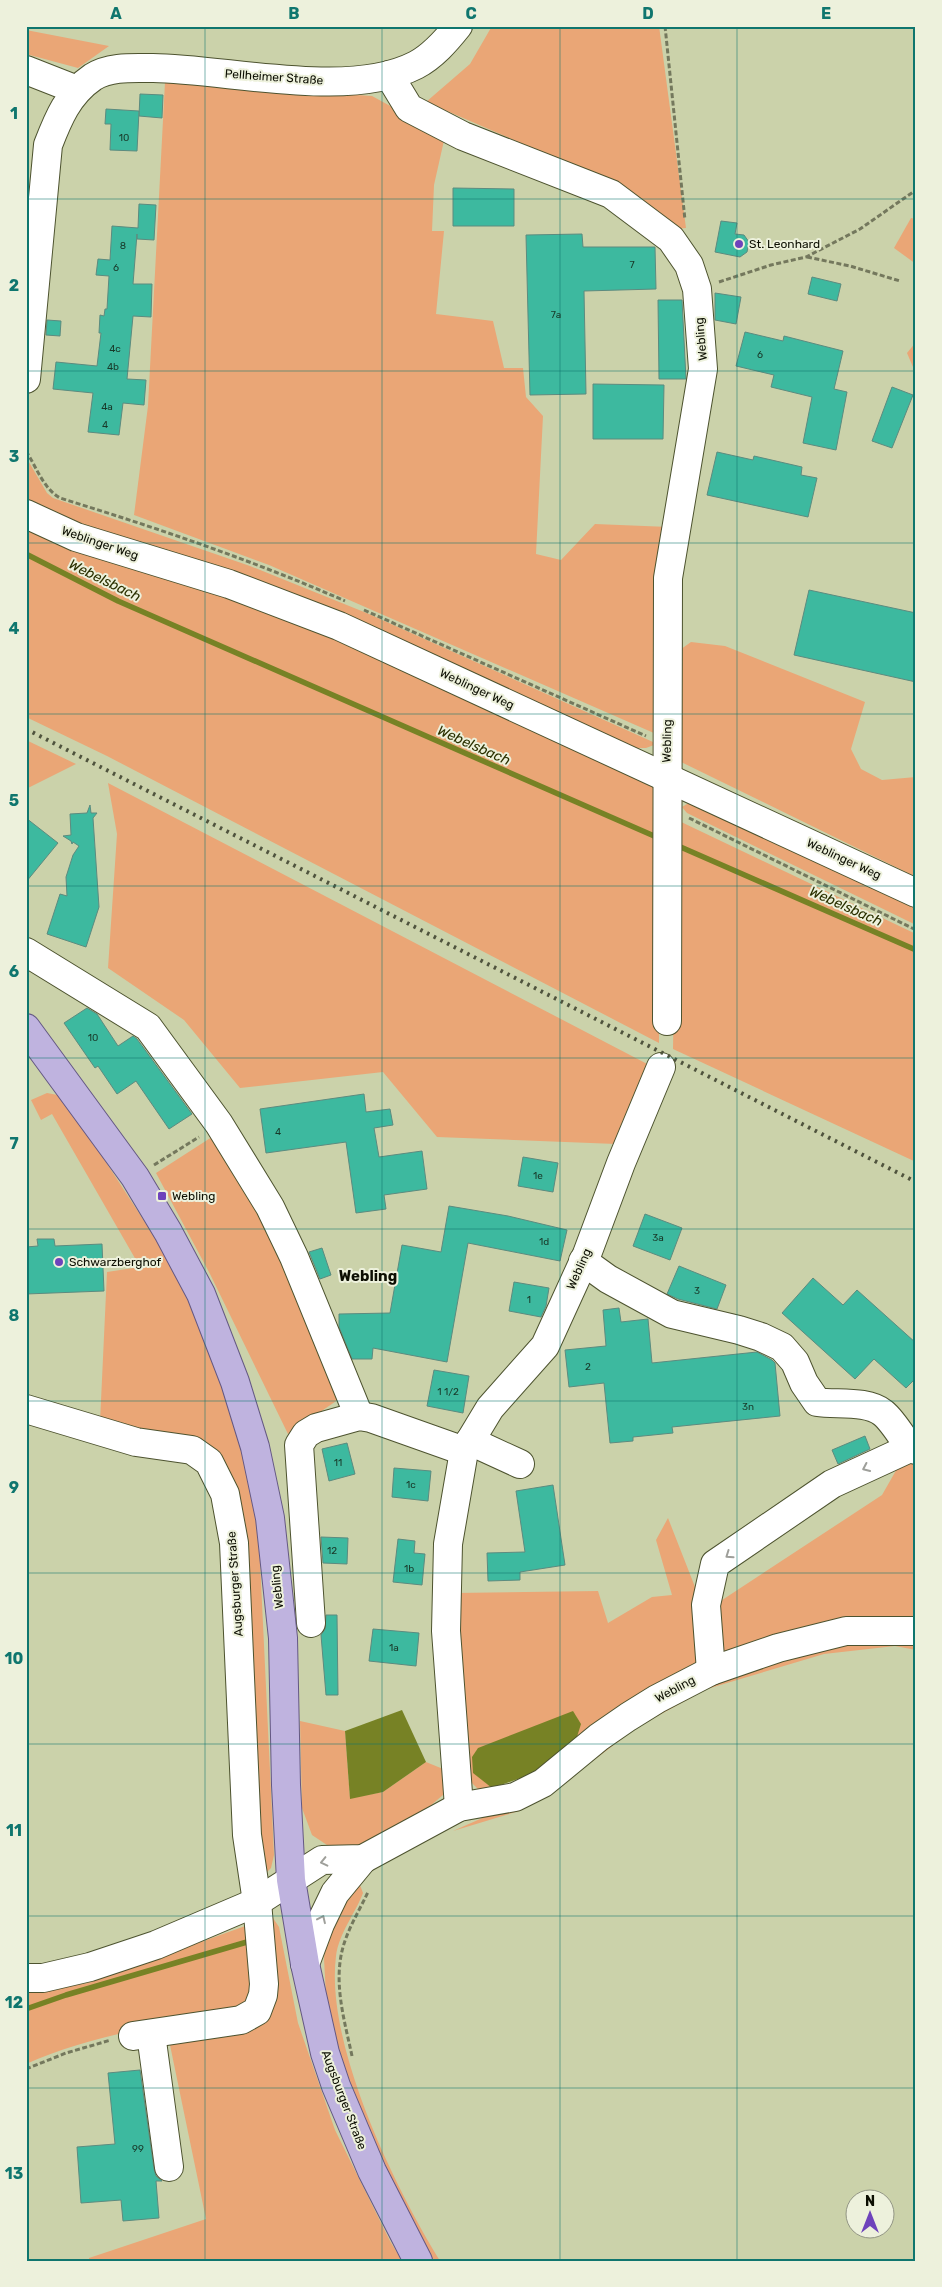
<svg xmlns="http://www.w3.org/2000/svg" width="942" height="2287" font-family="Rubik,sans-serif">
  <rect width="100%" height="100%" fill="#cbd2aa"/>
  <g fill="#eaa676">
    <polygon points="492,26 659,26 686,228 674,229 597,176 426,102 470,64"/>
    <polygon points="26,30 109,46 78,68 26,54"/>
    <polygon points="165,82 372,96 445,136 434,185 432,231 444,231 436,314 493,321 504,368 523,368 526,397 543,416 536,554 561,560 595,524 669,527 663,737 269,565 134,515 148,406"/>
    <polygon points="911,218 916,219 916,264 894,248"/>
    <polygon points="916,342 916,374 907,353"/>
    <polygon points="26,457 47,493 53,498 250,566 369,614 653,742 654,745 646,748 634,748 69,522 26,501"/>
    <polygon points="26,529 220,592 354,644 657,782 660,845 659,1043 107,756 26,717"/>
    <polygon points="691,642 725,646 865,702 851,749 861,769 882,780 916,777 916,877 677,760 677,652"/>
    <polygon points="26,740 76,764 28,788 26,787"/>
    <polygon points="108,783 653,1067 616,1144 437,1137 383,1072 240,1088 184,1020 108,968 117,834"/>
    <polygon points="701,803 916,904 916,925 687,813 682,807 687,804"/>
    <polygon points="677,820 916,934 916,1162 673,1049"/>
    <polygon points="47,1093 63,1096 189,1290 226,1389 252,1484 260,1561 274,1855 271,1868 263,1876 222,1465 100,1422 107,1272 140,1267 52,1114 41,1120 31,1100"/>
    <polygon points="215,1135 293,1275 345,1395 288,1434 210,1274 156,1173"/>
    <polygon points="916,1457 916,1617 719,1658 710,1608 882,1495 898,1467"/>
    <polygon points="668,1518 697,1592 705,1666 492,1788 480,1791 470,1781 464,1761 469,1742 457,1681 454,1593 598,1591 608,1623 652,1597 672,1595 656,1540"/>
    <polygon points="916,1640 916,1650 895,1646 824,1654 707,1689 639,1726 562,1784 519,1811 453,1831 505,1808 616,1733 728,1671 849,1642"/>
    <polygon points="300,1721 345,1731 350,1798 383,1792 426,1762 448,1771 443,1795 403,1829 361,1848 333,1849 312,1835 302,1808"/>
    <path d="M360,1885L363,1893C355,1914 339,1933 336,1956C325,2044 394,2186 440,2261H427L353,2107L327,2013L324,1959L326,1933L353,1886Z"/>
    <polygon points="267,1918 273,1918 279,1927 298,2023 335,2130 390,2241 402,2261 89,2261 89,2258 206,2219 170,2045 175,2036 248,2026"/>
    <path d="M248,1925L256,1951L248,2010C173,2023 96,2033 26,2064V1993L87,1983Z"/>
  </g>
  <g fill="#778225">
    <polygon points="402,1710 426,1762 383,1792 350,1799 345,1731"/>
    <polygon points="573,1711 581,1724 576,1740 541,1771 492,1788 473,1773 472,1757 478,1748"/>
  </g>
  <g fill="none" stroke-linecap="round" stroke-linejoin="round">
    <g stroke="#778225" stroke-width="5.5">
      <polyline points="26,554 118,601 661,839"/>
      <polyline points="676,845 916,950"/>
      <polyline points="26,2009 66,1995 247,1942"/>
    </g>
  </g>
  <g fill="#3db99f" stroke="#5c8b7f">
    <polygon points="140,94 163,95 162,118 139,116"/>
    <polygon points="106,109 139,111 137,151 110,150 111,124 105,124"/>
    <polygon points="453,188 514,189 514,226 453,226"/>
    <polygon points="139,204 156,205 154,240 137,239 137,234 133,284 152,284 151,317 133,316 127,379 146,380 144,405 123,403 119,435 88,432 93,393 53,389 56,362 97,366 101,333 99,333 100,315 104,316 105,309 107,309 109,276 96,275 98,259 110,260 112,226 138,228"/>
    <polygon points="721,221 737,223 735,234 744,235 749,242 747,252 740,257 715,252"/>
    <polygon points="582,234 583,247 655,247 656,289 584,291 586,394 530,395 526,235"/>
    <polygon points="812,277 841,284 837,301 808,294"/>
    <polygon points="715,293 741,297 736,324 715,320"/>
    <polygon points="658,300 682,300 686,379 659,379"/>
    <polygon points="47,320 61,321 60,336 46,335"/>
    <polygon points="745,332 783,341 784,336 843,351 834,389 847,392 836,450 803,443 812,397 771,387 774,375 736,366"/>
    <polygon points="593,384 664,385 663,439 593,439"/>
    <polygon points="892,387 913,395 892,448 872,441"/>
    <polygon points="717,452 753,460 754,456 802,467 801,475 817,478 808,517 707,495"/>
    <polygon points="809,590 916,613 916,682 794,655"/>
    <polygon points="90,805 91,813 97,813 93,818 99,907 86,947 47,934 60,894 67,896 66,877 73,855 79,846 73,842 72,844 71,841 63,836 71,835 70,814 87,813"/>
    <polygon points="26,818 58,843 26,882"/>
    <polygon points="87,1008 97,1014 118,1046 133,1036 137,1039 192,1114 169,1129 136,1081 117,1094 98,1066 95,1068 64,1023"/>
    <polygon points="364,1094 366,1112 390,1109 393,1125 374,1128 379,1157 422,1151 427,1189 384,1195 386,1209 356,1213 346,1142 266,1153 260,1109"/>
    <polygon points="523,1157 558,1163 553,1192 518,1186"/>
    <polygon points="449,1206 508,1216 567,1230 560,1261 468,1243 447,1362 373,1348 372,1359 352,1359 339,1327 339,1314 390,1313 402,1245 441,1252"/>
    <polygon points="645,1214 682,1228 670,1260 633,1246"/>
    <polygon points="37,1239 54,1239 55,1246 102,1244 104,1291 26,1294 26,1247 38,1246"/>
    <polygon points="322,1248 331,1275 320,1279 309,1252"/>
    <polygon points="679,1266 726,1285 717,1309 678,1299 667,1294"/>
    <polygon points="813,1278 843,1305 857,1290 916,1343 916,1378 906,1388 874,1359 855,1379 782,1313"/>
    <polygon points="514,1282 549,1288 546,1306 541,1317 509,1311"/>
    <polygon points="619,1308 621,1322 648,1319 652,1363 757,1352 772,1360 775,1363 780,1416 672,1427 673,1433 633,1437 633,1441 610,1443 604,1383 569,1387 565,1350 606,1346 603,1310"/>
    <polygon points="434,1370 469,1376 463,1413 427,1406"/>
    <polygon points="865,1436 870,1449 838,1464 832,1450"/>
    <polygon points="347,1443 355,1474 329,1481 322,1449"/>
    <polygon points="394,1468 431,1471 428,1501 392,1497"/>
    <polygon points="553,1485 565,1565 520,1572 520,1580 488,1581 487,1553 525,1552 516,1491"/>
    <polygon points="321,1537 348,1538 347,1564 323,1563"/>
    <polygon points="398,1539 415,1541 414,1553 425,1554 422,1585 393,1582"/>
    <polygon points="326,1615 337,1615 338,1695 326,1695 321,1635 325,1629"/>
    <polygon points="373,1629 419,1633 416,1666 369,1661"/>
    <polygon points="140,2070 154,2169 156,2176 162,2181 156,2181 159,2218 123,2221 121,2200 81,2203 77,2147 115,2144 108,2073"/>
  </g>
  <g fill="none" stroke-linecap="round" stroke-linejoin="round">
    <g stroke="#4d532f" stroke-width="30">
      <g id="minor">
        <polyline points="26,70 77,90"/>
        <polyline points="389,75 409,108 463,136 611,194 671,239 689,265 697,289 703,369 668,578 667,1021"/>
        <path d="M26,379L48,145C58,119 68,94 93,77C110,66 134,68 153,68C229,69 348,100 416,65C433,56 446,41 458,26"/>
        <polyline points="26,514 76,537 229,584 339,626 916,893"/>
        <polyline points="26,952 148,1027 219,1124 270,1207 294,1257 359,1416"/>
        <path d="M583,1261L608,1279L672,1314L739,1330L761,1337L782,1347L795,1362L804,1383L817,1402C837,1405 867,1400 883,1413C893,1421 902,1437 910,1448L916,1450"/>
        <polyline points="26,1409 136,1442 192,1450 209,1462 225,1494 234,1543 247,1835 257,1902 264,1984 263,1995 257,2011 241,2020 133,2036"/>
        <polyline points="470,1441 520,1464"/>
        <polyline points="311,1623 299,1445 306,1434 316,1428 359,1416 371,1418 464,1451"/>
        <polyline points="711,1671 706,1605 715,1564 832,1484 910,1448"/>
        <polyline points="459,1807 446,1631 448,1544 464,1451 490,1408 545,1346 587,1254 621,1163 661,1067"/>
        <polyline points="305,1964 320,1924 335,1893 363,1859"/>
        <polyline points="26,1978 43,1978 90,1967 156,1945 257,1902 322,1860 363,1859 459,1807 515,1797 543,1783 599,1737 628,1717 657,1699 711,1671 778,1648 846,1631 916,1631"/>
        <polyline points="151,2034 169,2167"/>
      </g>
    </g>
    <g stroke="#645883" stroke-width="30">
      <polyline id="major" points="26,1028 135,1177 168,1232 201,1294 235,1382 255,1447 270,1518 283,1638 286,1785 291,1880 305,1964 325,2053 336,2086 372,2171 418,2261"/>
    </g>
    <g stroke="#74785d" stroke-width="3" stroke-dasharray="5 2.5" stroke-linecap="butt">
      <polyline points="665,26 685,220"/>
      <polyline points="807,257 850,266 900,281"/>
      <polyline points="719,282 771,265 806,257 860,229 916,190"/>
      <path d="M26,451C37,468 43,488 60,498C157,528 252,560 345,601"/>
      <polyline points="364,610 646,736"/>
      <polyline points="689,818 916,930"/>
      <polyline points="154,1165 199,1137"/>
      <path d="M352,2056C344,2018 331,1977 346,1938C352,1922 361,1907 368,1892"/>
      <polyline points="26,2069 66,2053 111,2040"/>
    </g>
    <use href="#minor" stroke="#fff" stroke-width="28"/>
    <use href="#major" stroke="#bfb3df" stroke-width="28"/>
    <polyline stroke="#4f533d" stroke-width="4" stroke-dasharray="2.5 5" stroke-linecap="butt" points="26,729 916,1182"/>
  </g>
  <defs><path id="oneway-chevron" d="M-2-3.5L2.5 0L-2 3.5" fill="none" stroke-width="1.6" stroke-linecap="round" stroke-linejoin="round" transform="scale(1.25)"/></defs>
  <g stroke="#9e9f9a">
    <use href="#oneway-chevron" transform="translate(866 1468) rotate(155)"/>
    <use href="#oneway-chevron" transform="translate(729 1555) rotate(145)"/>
    <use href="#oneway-chevron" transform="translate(324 1862) rotate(167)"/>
    <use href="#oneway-chevron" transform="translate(322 1919) rotate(-65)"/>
  </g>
  <path fill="none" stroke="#0f766e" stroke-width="1" stroke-opacity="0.55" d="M205,26V2261M382,26V2261M560,26V2261M737,26V2261M26,199H916M26,371H916M26,543H916M26,714H916M26,886H916M26,1058H916M26,1229H916M26,1401H916M26,1573H916M26,1744H916M26,1916H916M26,2088H916"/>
  <g fill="#6e43bb" stroke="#edf1dc" stroke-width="2">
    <circle cx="739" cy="244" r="5"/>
    <rect x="157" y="1191" width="10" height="10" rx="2.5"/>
    <circle cx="59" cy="1262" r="5"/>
  </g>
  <g text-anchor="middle" stroke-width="4" stroke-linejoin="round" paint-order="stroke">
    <g font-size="10" fill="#183929">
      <text x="124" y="141">10</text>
      <text x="123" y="249">8</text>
      <text x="632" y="268">7</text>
      <text x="116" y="271">6</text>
      <text x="556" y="318">7a</text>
      <text x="115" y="352">4c</text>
      <text x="760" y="358">6</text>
      <text x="113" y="370">4b</text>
      <text x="107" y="410">4a</text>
      <text x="105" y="428">4</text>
      <text x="93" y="1041">10</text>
      <text x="278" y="1135">4</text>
      <text x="538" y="1179">1e</text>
      <text x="658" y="1241">3a</text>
      <text x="544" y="1245">1d</text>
      <text x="697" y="1294">3</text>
      <text x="529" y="1303">1</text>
      <text x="588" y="1370">2</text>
      <text x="448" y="1395">1 1/2</text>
      <text x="748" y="1410">3n</text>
      <text x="338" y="1466">11</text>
      <text x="411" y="1488">1c</text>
      <text x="332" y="1554">12</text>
      <text x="409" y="1572">1b</text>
      <text x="394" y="1651">1a</text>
      <text x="138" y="2152">99</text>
    </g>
    <g font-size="12" fill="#0c0e02" stroke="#edf1dc">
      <text transform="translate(274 77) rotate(4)" y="4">Pellheimer Straße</text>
      <text transform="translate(701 339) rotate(-95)" y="4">Webling</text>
      <text transform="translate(100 543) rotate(19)" y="4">Weblinger Weg</text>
      <text transform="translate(477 689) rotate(25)" y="4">Weblinger Weg</text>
      <text transform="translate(667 741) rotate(-89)" y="4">Webling</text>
      <text transform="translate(844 859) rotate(25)" y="4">Weblinger Weg</text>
      <text transform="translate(579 1269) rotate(-66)" y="4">Webling</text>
      <text transform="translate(235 1584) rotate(-94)" y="4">Augsburger Straße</text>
      <text transform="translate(277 1587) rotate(-96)" y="4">Webling</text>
      <text transform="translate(675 1689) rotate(-28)" y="4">Webling</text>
      <text transform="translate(344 2100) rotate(69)" y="4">Augsburger Straße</text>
    </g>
    <g font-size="12" fill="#0c0e02" stroke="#edf1dc" text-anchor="start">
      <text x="749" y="248">St. Leonhard</text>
      <text x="172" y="1200">Webling</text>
      <text x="69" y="1266">Schwarzberghof</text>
    </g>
    <g font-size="14" font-style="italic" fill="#2b3000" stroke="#edf1dc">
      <text transform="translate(105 580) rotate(26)" y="5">Webelsbach</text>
      <text transform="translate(474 745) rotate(24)" y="5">Webelsbach</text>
      <text transform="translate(846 906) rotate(24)" y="5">Webelsbach</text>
    </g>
    <g font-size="15" font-weight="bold" fill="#0c0e02" stroke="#edf1dc">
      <text x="368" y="1281">Webling</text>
    </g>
  </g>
  <rect width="942" height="2287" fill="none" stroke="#edf1dc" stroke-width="55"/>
  <g transform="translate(870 2214)"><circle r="24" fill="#edf1dc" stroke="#939685"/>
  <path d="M0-4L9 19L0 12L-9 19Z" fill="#6e43bb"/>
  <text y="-8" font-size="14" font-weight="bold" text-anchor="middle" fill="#0c0e02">N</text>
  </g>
  <rect x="28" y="28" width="886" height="2232" fill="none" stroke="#0f766e" stroke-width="2"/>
  <g font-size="16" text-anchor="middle" font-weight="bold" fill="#0f766e">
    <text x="116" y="19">A</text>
    <text x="294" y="19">B</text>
    <text x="471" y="19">C</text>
    <text x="648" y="19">D</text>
    <text x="826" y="19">E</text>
    <text x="14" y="119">1</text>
    <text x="14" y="291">2</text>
    <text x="14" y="462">3</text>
    <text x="14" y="634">4</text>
    <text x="14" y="806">5</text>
    <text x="14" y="977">6</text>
    <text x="14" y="1149">7</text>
    <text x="14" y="1321">8</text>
    <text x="14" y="1493">9</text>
    <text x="14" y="1664">10</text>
    <text x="14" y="1836">11</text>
    <text x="14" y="2008">12</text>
    <text x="14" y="2179">13</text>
  </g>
</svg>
